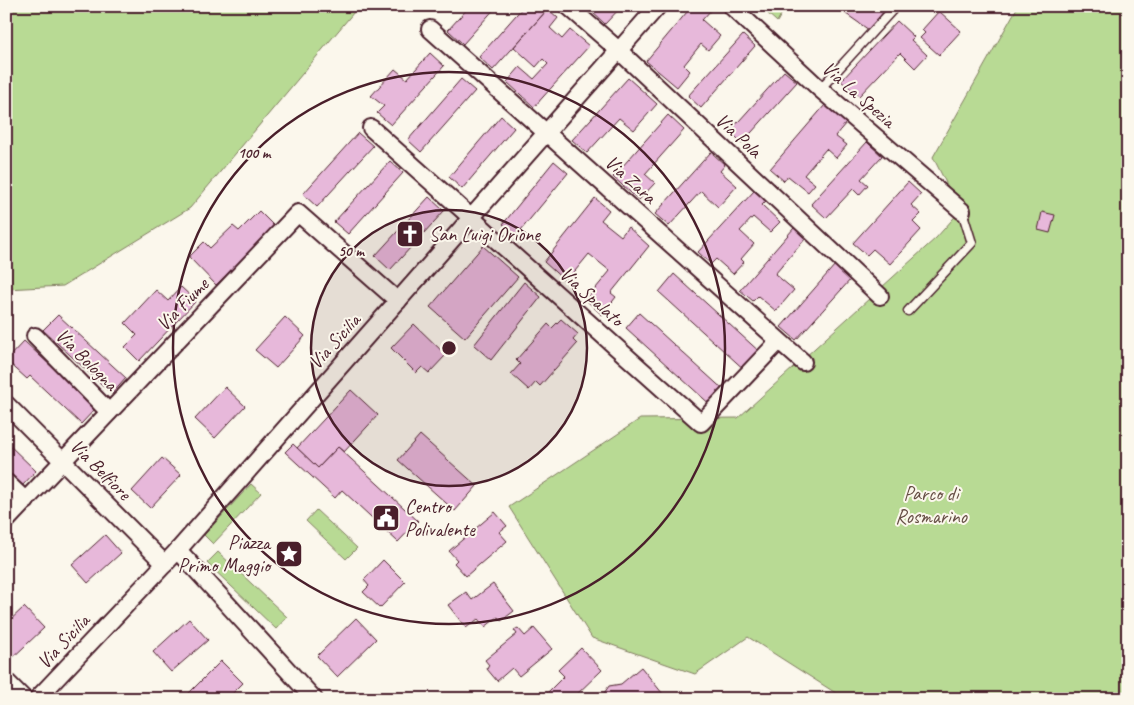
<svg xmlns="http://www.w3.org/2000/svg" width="1134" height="705" font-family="Caveat,sans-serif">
  <rect width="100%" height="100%" fill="#fbf7ec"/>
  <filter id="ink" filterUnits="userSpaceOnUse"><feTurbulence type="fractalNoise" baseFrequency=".02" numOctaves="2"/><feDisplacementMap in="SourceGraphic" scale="10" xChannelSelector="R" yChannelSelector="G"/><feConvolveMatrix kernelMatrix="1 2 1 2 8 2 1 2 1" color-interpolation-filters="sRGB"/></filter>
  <g filter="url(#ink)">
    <g fill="#b8da94" stroke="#817c60">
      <polygon points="6,6 359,6 190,208 63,286 6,289"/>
      <polygon points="766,6 786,6 777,22 765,11"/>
      <polygon points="1018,6 1128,6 1128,699 845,699 748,637 695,674 592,638 509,507 640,419 738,418 936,238 960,211 933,157"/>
      <polygon points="251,484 261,493 213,544 204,535"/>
      <polygon points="316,510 357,548 346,559 306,521"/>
      <polygon points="218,552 287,617 276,629 207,563"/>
    </g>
    <g fill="#e7b8da" stroke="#4a1f2b">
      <polygon points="470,6 497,6 463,44 448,30"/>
      <polygon points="524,6 543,6 547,10 493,70 479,57"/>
      <polygon points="596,6 622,6 605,24 591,11"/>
      <polygon points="692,6 709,6 712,9 702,20 720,36 708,50 701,44 684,65 690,71 677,87 646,61"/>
      <polygon points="840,6 888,6 869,30 839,9"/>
      <polygon points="548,9 558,18 550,28 562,39 570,30 589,46 534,107 507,82 520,67 534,79 548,64 543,59 536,67 514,47"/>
      <polygon points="939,11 961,31 939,55 920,38 925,33 922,30"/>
      <polygon points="897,21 914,37 911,40 927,55 915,68 900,53 859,96 841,81"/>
      <polygon points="743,35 755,46 701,108 688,96"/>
      <polygon points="430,53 444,66 391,125 377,113 384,106 371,96 395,69 407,79"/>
      <polygon points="784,71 797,82 742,143 730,131"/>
      <polygon points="628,78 657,104 634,130 619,118 587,153 572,140"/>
      <polygon points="461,79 475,91 421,152 408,140"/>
      <polygon points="825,105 846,123 835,136 847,145 836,158 826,149 804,175 815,184 808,192 788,176 784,181 770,169"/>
      <polygon points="668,115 684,130 645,174 655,183 639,200 613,177"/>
      <polygon points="501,116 514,128 462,189 449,177"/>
      <polygon points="358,133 373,146 317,207 303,194"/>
      <polygon points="867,142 882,156 861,179 868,185 859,195 853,189 826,218 811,204"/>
      <polygon points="711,152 725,165 720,171 737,186 718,207 701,191 669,226 655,214"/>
      <polygon points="390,161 403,173 348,234 334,222"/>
      <polygon points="554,161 568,173 516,236 503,224"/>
      <polygon points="908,182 921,194 911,205 921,214 913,222 921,230 890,264 873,249 867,255 853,243"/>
      <polygon points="754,191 766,201 762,205 780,222 770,232 753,217 740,231 754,244 741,259 744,262 733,274 716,259 711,264 698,252"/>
      <polygon points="429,197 444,211 390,270 375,256"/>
      <polygon points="595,198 609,210 601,220 621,236 628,227 649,246 611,293 616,297 602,315 586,300 610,271 589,254 566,282 544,262"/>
      <polygon points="259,211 275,227 216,285 189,257 204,242 210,248 233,226 239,231"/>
      <polygon points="1042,212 1055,215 1050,233 1038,230"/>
      <polygon points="794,228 806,238 775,274 794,290 776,311 758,296 753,301 740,290"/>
      <polygon points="483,246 518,277 465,338 430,307"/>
      <polygon points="835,265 851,279 796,340 781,327"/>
      <polygon points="674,274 762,354 747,372 659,292"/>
      <polygon points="524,282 541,297 491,360 474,345"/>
      <polygon points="181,287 196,301 139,361 125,347 137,335 125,323 156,290 168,301"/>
      <polygon points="639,313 727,393 714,408 626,328"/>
      <polygon points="58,315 126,378 112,394 43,330"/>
      <polygon points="285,317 305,336 276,368 255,350"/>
      <polygon points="561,319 578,334 573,340 577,344 540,386 536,382 529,390 511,374 520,364 516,360 548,324 552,328"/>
      <polygon points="414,324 446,355 429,373 422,367 416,373 391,348"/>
      <polygon points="24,341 96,408 81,424 30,376 27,379 6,360"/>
      <polygon points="225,387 245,406 215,438 195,419"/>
      <polygon points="351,390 378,415 344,452 338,447 318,468 297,448"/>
      <polygon points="420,435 477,486 455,511 398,460"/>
      <polygon points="6,442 36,471 22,486 6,471"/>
      <polygon points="293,444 318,468 338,447 418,521 398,542 342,490 335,498 285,452"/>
      <polygon points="162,458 181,475 150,508 132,491"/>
      <polygon points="495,512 507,526 499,532 507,541 466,576 454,563 457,560 449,551"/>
      <polygon points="105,535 121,553 88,583 72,565"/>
      <polygon points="383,560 405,582 380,608 363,592 369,586 364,580"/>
      <polygon points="493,584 514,611 501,621 498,617 485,627 478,619 466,628 448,605 466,592 472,600"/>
      <polygon points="24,607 44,628 8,662 6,624"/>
      <polygon points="356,618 376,639 337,677 317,656"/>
      <polygon points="189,619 208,640 171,672 153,652"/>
      <polygon points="518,628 525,636 534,628 552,649 519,676 512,668 497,681 487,669 489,665 485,660 517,634 514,630"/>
      <polygon points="581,648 602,670 572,699 552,699 546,694 564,676 558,670"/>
      <polygon points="221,661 243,683 227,699 189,699 186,696"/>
      <polygon points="641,667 667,699 600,699 609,686 621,684"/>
    </g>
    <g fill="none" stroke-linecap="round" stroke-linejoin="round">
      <g stroke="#4a1f2b" stroke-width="11">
        <g id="lane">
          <polyline points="820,89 896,6"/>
          <polyline points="908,311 972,243 962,211"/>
        </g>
      </g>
      <g stroke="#4a1f2b" stroke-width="20">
        <g id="street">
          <polyline points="568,6 615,47 880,296"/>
          <polyline points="731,6 820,89 962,211"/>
          <polyline points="430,29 803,362"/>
          <polyline points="371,128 701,423 778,342"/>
          <polyline points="35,336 109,412"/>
          <polyline points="6,404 165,564"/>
          <polyline points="6,482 26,501"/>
          <polyline points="6,521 298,213 398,301"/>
          <polyline points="178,550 314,699"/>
          <polyline points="6,681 24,699"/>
          <polyline points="37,699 178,550 658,6"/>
        </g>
      </g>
      <use href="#lane" stroke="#fbf7ec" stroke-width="8"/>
      <use href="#street" stroke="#fbf7ec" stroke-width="16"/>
    </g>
  </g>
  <circle cx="449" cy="348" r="138" fill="#4a1f2b" fill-opacity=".12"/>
  <g fill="none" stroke="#4a1f2b" stroke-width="2.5">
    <circle cx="449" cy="348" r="138"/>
    <circle cx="449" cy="348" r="276"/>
  </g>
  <defs>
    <g id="church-square" transform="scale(1.4375)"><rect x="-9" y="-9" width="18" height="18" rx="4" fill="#4a1f2b" stroke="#fbf7ec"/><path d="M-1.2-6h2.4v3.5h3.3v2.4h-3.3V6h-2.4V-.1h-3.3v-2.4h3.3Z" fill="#fff"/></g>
    <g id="civic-square" transform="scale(1.4375)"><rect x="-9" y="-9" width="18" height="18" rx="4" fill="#4a1f2b" stroke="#fbf7ec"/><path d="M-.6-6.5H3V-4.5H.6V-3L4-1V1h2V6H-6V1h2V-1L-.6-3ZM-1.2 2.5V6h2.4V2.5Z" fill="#fff"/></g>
    <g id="sight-square" transform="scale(1.4375)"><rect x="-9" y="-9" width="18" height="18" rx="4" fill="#4a1f2b" stroke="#fbf7ec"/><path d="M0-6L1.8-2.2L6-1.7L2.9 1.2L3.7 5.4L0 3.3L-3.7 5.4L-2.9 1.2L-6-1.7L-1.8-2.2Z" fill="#fff"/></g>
  </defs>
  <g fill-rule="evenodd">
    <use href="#church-square" x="410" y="234"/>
    <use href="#civic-square" x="386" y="518"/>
    <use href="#sight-square" x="289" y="554"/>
  </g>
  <g text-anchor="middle" stroke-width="4" stroke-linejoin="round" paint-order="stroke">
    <g font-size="20" fill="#4a1f2b" stroke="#fbf7ec">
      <text transform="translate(859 94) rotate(41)" y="7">Via La Spezia</text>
      <text transform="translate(739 135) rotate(43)" y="7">Via Pola</text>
      <text transform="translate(631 179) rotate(42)" y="7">Via Zara</text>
      <text transform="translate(592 296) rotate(42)" y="7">Via Spalato</text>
      <text transform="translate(182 304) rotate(-46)" y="7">Via Fiume</text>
      <text transform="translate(334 341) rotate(-48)" y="7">Via Sicilia</text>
      <text transform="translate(87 359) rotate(45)" y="7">Via Bologna</text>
      <text transform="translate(101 469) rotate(45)" y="7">Via Belfiore</text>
      <text transform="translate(63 641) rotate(-47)" y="7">Via Sicilia</text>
    </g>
    <g font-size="20" fill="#4a1f2b" stroke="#fbf7ec" text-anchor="start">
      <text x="429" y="241">San Luigi Orione</text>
      <text x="405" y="513">Centro<tspan x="405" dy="23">Polivalente</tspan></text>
      <text x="270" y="549" text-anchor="end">Piazza<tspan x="270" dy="23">Primo Maggio</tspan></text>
    </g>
    <g font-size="20" fill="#664e45" stroke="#fbf7ec">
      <text x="931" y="500">Parco di<tspan x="931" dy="23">Rosmarino</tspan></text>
    </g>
  </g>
  <circle cx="449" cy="348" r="8" fill="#4a1f2b" stroke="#fbf7ec" stroke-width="2.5"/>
  <g font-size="15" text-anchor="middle" font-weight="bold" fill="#4a1f2b" stroke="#fbf7ec" stroke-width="4" stroke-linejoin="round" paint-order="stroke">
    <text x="254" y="158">100 m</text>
    <text x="351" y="256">50 m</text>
  </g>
  <rect width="1134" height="705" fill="none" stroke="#fbf7ec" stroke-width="25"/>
  <rect x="12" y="12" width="1109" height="680" fill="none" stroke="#4a1f2b" stroke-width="2" filter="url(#ink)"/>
</svg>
